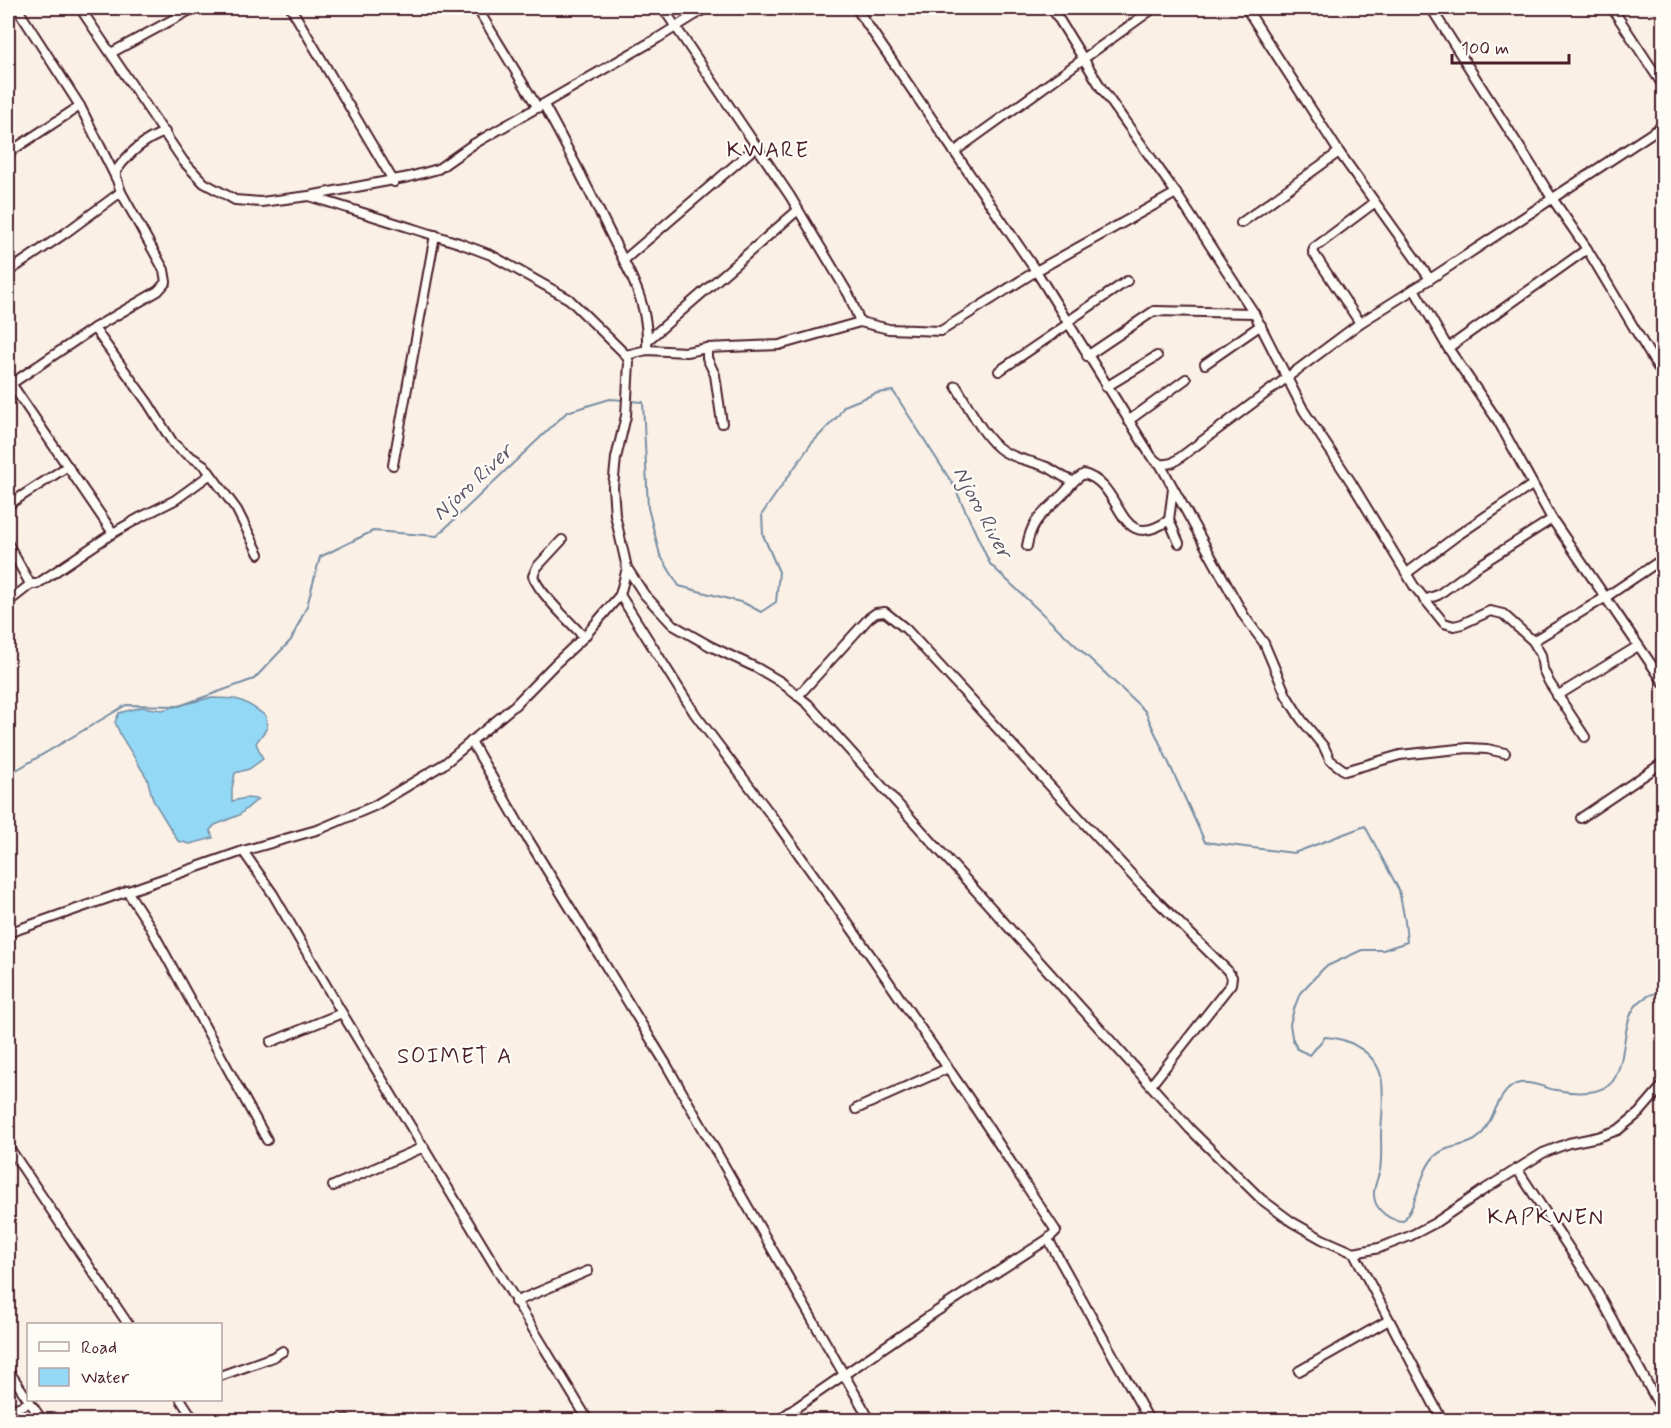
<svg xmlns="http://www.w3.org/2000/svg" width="1671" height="1428" font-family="Mynerve,sans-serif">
  <rect width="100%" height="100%" fill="#fbf0e6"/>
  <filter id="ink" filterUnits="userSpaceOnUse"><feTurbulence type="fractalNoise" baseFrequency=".0167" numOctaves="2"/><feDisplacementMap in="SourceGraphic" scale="12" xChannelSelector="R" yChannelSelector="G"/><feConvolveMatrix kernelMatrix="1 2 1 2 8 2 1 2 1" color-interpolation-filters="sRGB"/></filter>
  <g filter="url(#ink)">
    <path fill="#93d8f5" stroke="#768ea4" stroke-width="1.5" d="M209,698C240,698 241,698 266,716L267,728L256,743L263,759L249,769L235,773L232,789V801L246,798L258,799L239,815L215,825L210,830L213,838L190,844L178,841L153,800L147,778L121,736L115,722L119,713L142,707L162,710Z"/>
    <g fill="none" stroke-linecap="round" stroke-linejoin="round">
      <g stroke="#768ea4" stroke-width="2">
        <path d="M630,401L643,402L648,508L660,555L679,586L744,603L761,612L776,602L779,572L763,535L762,514L811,444L838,416L844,406L877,393L893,391L954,486L990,564L1145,711L1205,842L1294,853L1365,826L1399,890L1405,921L1407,942L1383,950H1362L1325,967L1300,993L1294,1009L1290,1024L1292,1037L1297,1049L1310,1055L1325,1037C1350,1038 1379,1054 1382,1082C1384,1099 1382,1116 1381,1133C1381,1145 1382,1157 1380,1170C1378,1178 1373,1188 1374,1196C1375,1210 1390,1221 1403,1221C1418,1205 1419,1172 1435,1156C1447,1144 1468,1148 1480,1136C1494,1122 1498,1087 1520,1083C1533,1081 1544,1088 1556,1090C1572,1093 1595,1095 1609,1085C1616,1080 1619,1069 1621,1061C1628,1028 1624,998 1664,991"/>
        <polyline points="1622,612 1664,676"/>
        <polyline points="8,775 126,705 179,706 254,679 291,640 307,606 320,557 373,531 437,536 567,412 610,399 624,400"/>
      </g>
      <g stroke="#4a1f2b" stroke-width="12">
        <g id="minor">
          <polyline points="80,8 184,162 204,183 228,196 235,200 261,202 309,196 409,177 438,169 472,145 658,38 706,8"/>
          <polyline points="291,8 394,182"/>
          <polyline points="477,8 538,108"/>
          <polyline points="663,8 790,196 849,295 860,322"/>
          <path d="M856,8L1036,271L1151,456C1158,465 1164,466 1174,462L1360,323L1430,279L1664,125"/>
          <polyline points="1052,8 1102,89 1176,193 1254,313 1304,411 1351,482 1414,586 1444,623 1454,626 1462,624 1490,611 1503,614 1533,641 1541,655 1543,669 1549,682 1585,737"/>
          <polyline points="1246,8 1339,152 1430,279"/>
          <polyline points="1431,8 1552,198 1587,249 1664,378"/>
          <polyline points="1612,8 1664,87"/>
          <polyline points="111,53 194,8"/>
          <path d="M544,105C567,147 589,190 610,233C630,275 649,301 647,350"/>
          <polyline points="954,152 1154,8"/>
          <polyline points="8,153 80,106"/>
          <path d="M116,178V171C128,154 145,139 165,132"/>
          <polyline points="309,196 459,243 491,255 569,299 626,355 629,362 626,416 616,458 613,487 615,515 627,568 644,594 673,625 710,646 757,668 781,682 808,704 1190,1129 1261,1199 1292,1222 1322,1239 1354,1253 1379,1248 1410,1236 1435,1223 1482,1191 1543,1153 1569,1143 1598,1137 1618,1130 1639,1113 1664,1084"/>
          <polyline points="1241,223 1339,152"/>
          <polyline points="624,260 757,146"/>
          <polyline points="8,272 64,234 121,192"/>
          <polyline points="1414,289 1448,348 1498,421 1552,519 1664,683"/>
          <polyline points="1067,322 1127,281"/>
          <polyline points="1360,323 1313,252 1314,248 1374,203"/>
          <polyline points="94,328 148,403 173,443 182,451 204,465 237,510 259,554"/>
          <polyline points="648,340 798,210"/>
          <polyline points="707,348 707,358 715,375 722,423"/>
          <polyline points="1448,348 1587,249"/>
          <polyline points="626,355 647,350 686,352 707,348 779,345 860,322 889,329 941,331 1036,271 1176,193"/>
          <polyline points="1087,356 1154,311 1254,313"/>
          <polyline points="1205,364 1261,325"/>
          <polyline points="999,371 1068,324"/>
          <polyline points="8,379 113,533"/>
          <polyline points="8,386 94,328 158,291 166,282 164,270 121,192 117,180 80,106 17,8"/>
          <path d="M956,386C968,405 984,439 1003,451C1016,459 1031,461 1044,466C1054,469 1062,478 1073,481"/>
          <polyline points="1106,387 1157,356"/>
          <polyline points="1128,421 1186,379"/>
          <polyline points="1160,464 1244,616 1264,643 1286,695 1301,719 1324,747 1330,760 1345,771 1400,755 1468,748 1487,749 1505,753"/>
          <polyline points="393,465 435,235"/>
          <polyline points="1173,489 1169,520 1179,543"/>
          <polyline points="8,505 68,466"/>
          <path d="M562,540L537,567L533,576C539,593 571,623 584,637"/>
          <polyline points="8,544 29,582 31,584 37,584 113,533 141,517 175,500 208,476 211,476"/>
          <path d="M1027,546C1032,516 1046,513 1064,493C1071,485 1074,479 1084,474C1125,485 1116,556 1169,520"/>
          <polyline points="1407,573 1455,537 1532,485"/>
          <polyline points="620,595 695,714 774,819 871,956 972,1103 1056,1231 1048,1239 931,1315 778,1420"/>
          <polyline points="1424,600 1438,595 1475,568 1552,519"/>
          <polyline points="8,602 31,584"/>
          <polyline points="1533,641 1606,597 1664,558"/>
          <polyline points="798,696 869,618 876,613 885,612 906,629 1142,886 1227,970 1232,977 1231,984 1152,1084"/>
          <polyline points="1557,696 1638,646"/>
          <polyline points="471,741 523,831 666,1064 870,1420"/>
          <polyline points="1581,818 1664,762"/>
          <polyline points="243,851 273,894 342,1013 588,1420"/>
          <polyline points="127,891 148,923 267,1140"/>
          <polyline points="8,933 243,851 320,829 374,806 444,764 515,705 555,664 584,637 620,595 627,568"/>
          <polyline points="271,1042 342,1013"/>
          <polyline points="856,1109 948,1068"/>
          <polyline points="8,1146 128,1324"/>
          <polyline points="1517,1169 1594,1286 1664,1414"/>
          <polyline points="333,1186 424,1147"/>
          <polyline points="1048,1239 1149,1420"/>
          <polyline points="1354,1253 1442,1420"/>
          <polyline points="515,1302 588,1271"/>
          <polyline points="8,1370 42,1420"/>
          <polyline points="1299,1371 1389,1320"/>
          <polyline points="220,1376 273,1357 283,1351"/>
          <polyline points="181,1400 194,1420"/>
          <polyline points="8,1411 29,1403"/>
          <polyline points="346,1419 347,1420"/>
        </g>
      </g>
      <use href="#minor" stroke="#fdfcf7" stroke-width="8"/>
    </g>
  </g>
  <g text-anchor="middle" stroke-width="4.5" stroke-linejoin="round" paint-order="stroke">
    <g font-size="21" font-style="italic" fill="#605668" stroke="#fdfcf7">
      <text transform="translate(472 482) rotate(-43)" y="7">Njoro River</text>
      <text transform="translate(983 512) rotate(62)" y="7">Njoro River</text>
    </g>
    <g font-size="22" letter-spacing="1.5" fill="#4a1f2b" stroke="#fdfcf7">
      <text x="768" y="157">KWARE</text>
      <text x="455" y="1063">SOIMET A</text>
      <text x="1546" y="1224">KAPKWEN</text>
    </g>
  </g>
  <rect width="1671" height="1428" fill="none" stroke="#fdfcf7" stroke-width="30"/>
  <rect x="15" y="15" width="1641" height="1398" fill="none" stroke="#4a1f2b" stroke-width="2" filter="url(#ink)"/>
  <rect x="27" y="1323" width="195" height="78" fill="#fdfcf7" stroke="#b5a4a5" stroke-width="1.5"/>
  <rect x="39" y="1342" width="30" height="9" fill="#fdfcf7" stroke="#b5a4a5" stroke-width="1.5"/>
  <text x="81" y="1353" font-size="18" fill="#4a1f2b">Road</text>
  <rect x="39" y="1368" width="30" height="18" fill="#93d8f5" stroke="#b5a4a5" stroke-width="1.5"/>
  <text x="81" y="1383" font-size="18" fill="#4a1f2b">Water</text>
  <path d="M1452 54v9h117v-9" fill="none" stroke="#4a1f2b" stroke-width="3"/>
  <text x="1461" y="54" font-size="18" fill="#4a1f2b" stroke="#fdfcf7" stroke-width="4.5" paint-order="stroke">100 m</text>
</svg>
